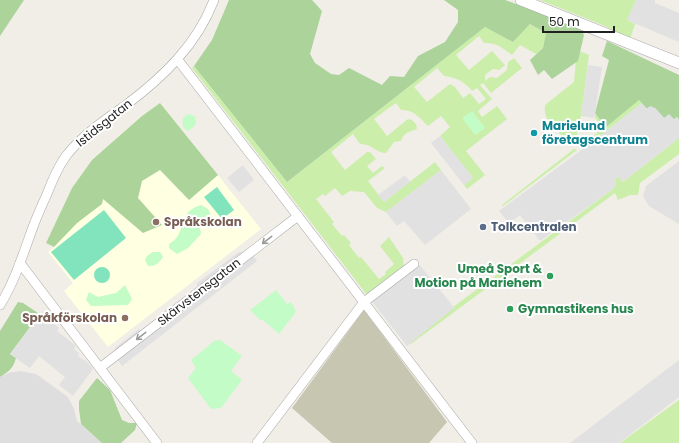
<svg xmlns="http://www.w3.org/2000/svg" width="679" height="443" font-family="Poppins,sans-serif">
  <rect width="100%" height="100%" fill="#f1eee7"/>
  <polygon fill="#dfdede" points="20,371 36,374 68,397 74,409 77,421 102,443 0,443 0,377 8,373"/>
  <polygon fill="#ffffe2" points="160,103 261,229 108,347 64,291 73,283 48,252 54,247 46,243 72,188 92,160 142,116"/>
  <polygon fill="#c7c7b1" points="364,310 447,422 429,443 332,443 292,408"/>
  <g fill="#cceeab" fill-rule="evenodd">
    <polygon points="540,0 636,0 627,20 635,24 630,39 605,26"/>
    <path d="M530,24L546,33L543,48L536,54L520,45L512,55C503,48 495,42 484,43L479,36L456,55L469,70L492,51L505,65L499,70L493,69L485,75V81L490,77L497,78L507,70L508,62L514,58L522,68L491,93L483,83L480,85L492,99L478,111L482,117L497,106L507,119L466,151L485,175L467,189L464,185L473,178L440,136L450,127L441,116L428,126C420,118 413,109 401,110L396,103L374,119L387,136L408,119L412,120L416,124L417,129C409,132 404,132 401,141L394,142L386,153C376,153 371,143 360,144L353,134L331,152L345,170L367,152H370L376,159L367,166L373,173L382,166L385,168L368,181L384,202L435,162L441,170L386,212L377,208L364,192L350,191L342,196L335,188L325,196L323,194L316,199L334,222L332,224L342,236L344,235L351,243L349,245L359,258L361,257L379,279L386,274L385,272L394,264L380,246L389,237L403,258L404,266L367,295L192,68L194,66L287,182L485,27L513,42ZM437,68L444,76C457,78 464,81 472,91L477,88L486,99L479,104L470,93L463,98L455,87L450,84L427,102L414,87Z"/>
    <path d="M577,50L589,55L581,116L576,138L562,136C553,126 543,119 545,105L574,82Z"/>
    <polygon points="639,100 642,103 591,143 592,150 586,142 603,128 595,118 595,113 606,126"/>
    <polygon points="679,138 679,154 640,183 638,195 630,195 618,200 615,193 411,344 407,341 613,189 616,181 616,178 618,176 623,182"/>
    <polygon points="574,149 577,150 503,206 502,205"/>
    <polygon points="679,400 679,443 620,443"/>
  </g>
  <g fill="#abd39a">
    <polygon points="0,0 24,0 0,36"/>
    <polygon points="229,0 312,0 322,11 310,54 315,63 331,74 339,75 349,68 382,85 390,76 404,77 418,56 445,42 458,22 458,10 444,0 505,0 580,28 584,35 578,61 552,79 544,70 538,75 530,60 543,48 546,33 530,24 513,42 485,27 287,182 194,66 212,40"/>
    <polygon points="607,41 679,75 679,120 677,117 674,120 664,118 655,108 647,109 639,100 606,127 595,113 609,60 602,56"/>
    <polygon points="160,103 218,175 189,200 160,170 142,181 138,198 162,225 143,233 103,199 102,204 77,223 54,247 46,243 72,188 92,160 142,116"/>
    <path d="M18,302L23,303L38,313L36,319L10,354L16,358C13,369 9,371 0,377V331Z"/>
    <polygon points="97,378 110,390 122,420 129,423 137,423 135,430 121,443 102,443 81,424 79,409 79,401"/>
  </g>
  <g fill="#c3fcc7">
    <polygon points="472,111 485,128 475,135 462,118"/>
    <path d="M188,114L195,116L196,124L191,129L188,131C182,128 182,124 183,118Z"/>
    <path d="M201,205L208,209L210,214L206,217L201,218L199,222L201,234L188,248L177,254L169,248V244C172,242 175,240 177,237C186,223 181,211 201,205Z"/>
    <path d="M153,252H160L163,257C159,263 156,266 148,266L145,260L147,256Z"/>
    <polygon points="125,285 132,299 128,305 91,306 86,300 89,292 98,297 116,293"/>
    <polygon points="276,290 287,304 291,302 294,307 296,312 279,334 263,320 260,320 250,310"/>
    <polygon points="220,340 242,356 231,371 242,380 221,408 211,409 188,378 196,368 191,360 214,341"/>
  </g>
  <g fill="#81e4bd">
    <polygon points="217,187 234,210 222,219 204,197"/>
    <polygon points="104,210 126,238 74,280 51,252"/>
    <circle cx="102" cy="275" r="8"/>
  </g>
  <g fill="#e1e1e1">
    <polygon points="636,0 655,0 655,3 679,13 679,42 627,20"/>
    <polygon points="588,65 602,67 594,118 581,116"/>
    <polygon points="642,103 646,109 650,106 655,108 664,118 669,114 674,119 677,117 679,120 679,138 623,182 617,176 616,179 616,185 613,189 540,241 520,215 509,223 499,211 591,143"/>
    <polygon points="440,136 473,178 464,185 431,143"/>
    <polygon points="679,161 679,224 649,206 643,196 646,186"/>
    <polygon points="243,165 254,180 239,192 227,178"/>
    <polygon points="441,170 471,209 425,245 404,221 397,226 386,212"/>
    <polygon points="405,175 410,182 384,202 378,195"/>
    <polygon points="239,252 251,252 257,261 122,366 115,356 115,348 139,329 143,334 197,293 197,283"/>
    <polygon points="417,262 449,301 454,308 407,346 367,295 404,266 414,264"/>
    <polygon points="43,311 56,321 54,324 59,328 57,331 76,346 74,349 79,353 78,356 87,362 93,369 73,396 59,385 65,377 39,356 30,368 10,354"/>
    <polygon points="679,360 679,397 619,443 570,443"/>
  </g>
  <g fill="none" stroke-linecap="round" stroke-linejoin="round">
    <g stroke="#a8a8a8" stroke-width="10">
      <g id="minor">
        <polyline points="178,60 472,443"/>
        <polyline points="20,263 157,443"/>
        <path d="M0,305C15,281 23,254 33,227C37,216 42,205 47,194C52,181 58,167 66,156C82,135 105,120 126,105C163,77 197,45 214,0"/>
        <polyline points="101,367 298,216"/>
        <polyline points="257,443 364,302 414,264"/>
      </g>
    </g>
    <g stroke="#a8a8a8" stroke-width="12">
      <polyline id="tertiary" points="521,0 679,63"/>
    </g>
    <use href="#minor" stroke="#fff" stroke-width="9"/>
    <use href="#tertiary" stroke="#fff" stroke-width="11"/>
  </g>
  <defs><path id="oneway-shaft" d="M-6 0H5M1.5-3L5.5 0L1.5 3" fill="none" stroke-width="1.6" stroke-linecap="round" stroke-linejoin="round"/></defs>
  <g stroke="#9b9b9b">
    <use href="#oneway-shaft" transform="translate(267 240) rotate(142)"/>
    <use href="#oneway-shaft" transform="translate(141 336) rotate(142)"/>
  </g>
  <circle fill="#0f9aa8" stroke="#fff" stroke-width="1.5" cx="534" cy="133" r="4"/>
  <g fill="#8d6e63" stroke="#fff" stroke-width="1.5">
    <circle cx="156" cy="222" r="4"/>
    <circle cx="125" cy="318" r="4"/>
  </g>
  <circle fill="#5c6f8a" stroke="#fff" stroke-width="1.5" cx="483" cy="227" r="4"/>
  <g fill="#2e9e5b" stroke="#fff" stroke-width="1.5">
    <circle cx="550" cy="276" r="4"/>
    <circle cx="510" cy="309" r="4"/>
  </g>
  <g text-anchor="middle" stroke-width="4" stroke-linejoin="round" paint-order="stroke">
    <g font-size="12" fill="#212121" stroke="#fff">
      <text transform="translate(104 123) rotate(-39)" y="4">Istidsgatan</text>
      <text transform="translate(199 292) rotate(-38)" y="4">Skärvstensgatan</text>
    </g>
    <g font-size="12" font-weight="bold" fill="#0d838f" stroke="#fff" text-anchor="start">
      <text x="542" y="130">Marielund<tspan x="542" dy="14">företagscentrum</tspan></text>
    </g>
    <g font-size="12" font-weight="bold" fill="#785e54" stroke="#fff" text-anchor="start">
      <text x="164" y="226">Språkskolan</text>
      <text x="117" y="322" text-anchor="end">Språkförskolan</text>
    </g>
    <g font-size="12" font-weight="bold" fill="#4e5e75" stroke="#fff" text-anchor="start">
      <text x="491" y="231">Tolkcentralen</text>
    </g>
    <g font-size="12" font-weight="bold" fill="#27864d" stroke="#fff" text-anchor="end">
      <text x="542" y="273">Umeå Sport &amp;<tspan x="542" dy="14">Motion på Mariehem</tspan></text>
      <text x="518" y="313" text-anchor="start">Gymnastikens hus</text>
    </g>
  </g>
  <path d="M543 26v6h71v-6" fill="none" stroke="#212121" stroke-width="2"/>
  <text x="549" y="26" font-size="12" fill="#212121" stroke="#ffffff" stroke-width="3" paint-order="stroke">50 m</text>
</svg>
